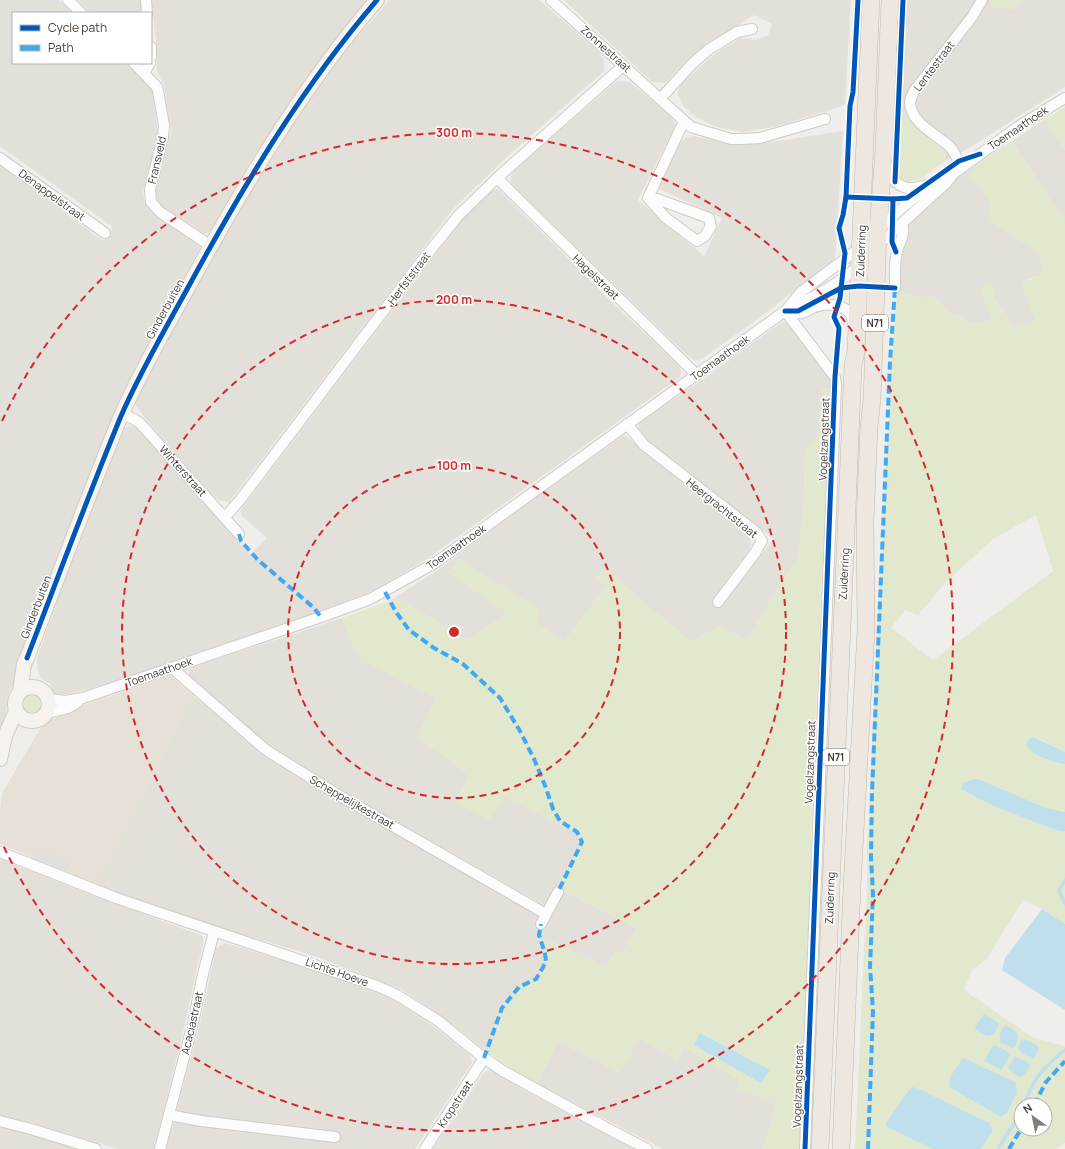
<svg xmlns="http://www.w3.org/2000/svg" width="1065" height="1149" font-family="Manrope,sans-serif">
  <rect width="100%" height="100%" fill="#f0eeeb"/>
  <g fill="#e3dfd9">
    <polygon points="0,0 59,0 73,13 13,13 13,63 126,63 144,80 153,92 158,134 143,192 145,204 151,212 202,245 151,340 17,678 10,689 7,700 6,717 0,732 0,165 103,241 113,227 0,146"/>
    <polygon points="77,0 142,0 143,13 90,13"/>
    <polygon points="151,0 369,0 326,52 254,156 210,231 205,234 162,207 158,201 156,195 156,187 171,132 164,85 157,72 156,39"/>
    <polygon points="390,0 539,0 599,52 604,61 604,71 509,155 453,209 229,502 219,500 210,493 150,424 136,406 136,402 162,347 217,249 266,164 338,59"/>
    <polygon points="564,0 851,0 845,104 836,108 774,127 742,132 716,127 698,118 684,107 677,93 681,84 716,53 740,38 756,40 768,35 772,24 754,15 705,45 688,59 665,83 652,82"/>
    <polygon points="906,0 991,0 992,8 1004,6 1012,10 1025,0 1065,0 1065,87 972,146 945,161 945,154 940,146 913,126 902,109"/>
    <polygon points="617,81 630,82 673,118 675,126 638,200 704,256 722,218 659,189 681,142 687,137 695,136 729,144 765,143 843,131 835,260 752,323 703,358 695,361 689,357 511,184 511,176 514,170"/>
    <polygon points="1045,119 1065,150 1065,218 1061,216 1012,141"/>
    <polygon points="967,171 1019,240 1032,247 1038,252 1043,272 1040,276 1027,279 1029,304 1036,321 1013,328 1003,309 994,299 993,287 984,301 988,306 991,315 991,320 978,324 968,321 959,315 947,312 940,302 934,297 925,298 906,294 897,294 901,247 908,226 927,205 951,183"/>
    <polygon points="498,189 626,316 679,365 681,371 680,377 427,559 372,591 307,616 97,687 68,694 55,694 50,684 42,679 38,672 37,658 97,491 125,428 131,426 137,428 250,555 267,538 242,516 241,510 375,333 461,221 492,190"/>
    <polygon points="782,322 791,324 832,381 830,389 823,388 818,438 805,452 804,500 798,558 746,640 721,626 691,642 606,570 606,586 565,641 536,623 460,559 448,572 508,613 467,640 403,601 388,602 438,570 525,505 624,435 748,533 751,545 749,551 711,602 719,607 774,539 643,437 639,430 639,423 705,378"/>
    <polygon points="342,618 354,650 360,659 436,698 417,739 447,757 469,776 455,802 504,796 584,837 555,892 545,905 542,904 338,789 269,747 189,676 189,672 193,667"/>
    <polygon points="194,696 266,756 335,798 548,921 554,913 564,891 637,928 621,955 615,951 606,967 540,936 545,953 546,961 537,979 519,987 502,1007 487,1051 442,1017 401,989 357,972 308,954 168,912 96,884"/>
    <polygon points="0,859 91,895 203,936 203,945 196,972 186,1020 154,1149 118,1149 33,1123 0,1117"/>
    <polygon points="225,943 306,967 351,982 396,1001 433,1026 470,1055 472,1063 415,1149 166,1149 199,1028 216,948"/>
    <polygon points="639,1038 677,1060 684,1047 740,1080 737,1089 777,1103 763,1149 663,1149 537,1084 558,1041 620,1073"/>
    <polygon points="491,1070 529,1093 634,1149 433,1149 484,1072"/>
    <polygon points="0,1125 28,1133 79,1149 0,1149"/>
  </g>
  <polygon fill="#e6e0d7" points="170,675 194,696 96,884 0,844 0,810 2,793 43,724 69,710"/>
  <g fill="#e1e8cd" fill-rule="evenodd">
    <polygon points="991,0 1025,0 1012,10 1004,6 992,8"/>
    <polygon points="1065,107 1065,150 1045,119"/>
    <path d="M902,109C906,114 909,120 913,125C923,138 945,142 945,161L922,178L908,182L898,178L897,173Z"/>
    <path d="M1012,141L1061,216L1065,218V752L1037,738L1041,756L1065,764V812L1046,808L978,779L962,783L961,789C993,807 1025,818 1059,831H1065V924L1042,909L1023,900L986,960L972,970L964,990L1034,1038L1065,1046V1143L1056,1149H981L993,1130L989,1123L917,1088L913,1087L909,1090L887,1121L885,1126L933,1149H855L867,888V852L877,637L891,371L897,294C910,293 921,299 934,297L940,302L947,312L959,315L968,321L978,324L991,320C991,310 984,302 980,292L984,284H992L993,287L994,299L1003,309L1013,328L1036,321L1022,288L1021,283C1029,278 1038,279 1043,272L1038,252L1032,247L1019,240L992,223L988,211L990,203L967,171ZM1036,515L1053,571L933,660L891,628L905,610L918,615L946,582L993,539ZM998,1047C1003,1049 1010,1050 1010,1056L1001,1070L987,1063L985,1061ZM950,1087L1017,1092L1007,1113L1001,1117ZM1021,1105H1045V1129H1021Z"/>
    <path d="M823,388L830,389L827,491L821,592L812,807L801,1149H763L777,1103L736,1089L740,1080L684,1047L677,1060L639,1038L620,1073L558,1041L537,1084L506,1065L487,1051L502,1007L519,987L537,979L546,961L545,953L540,936L606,967L615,951L622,954L637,928L557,887L584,837L504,797L489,821L455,802L469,776L447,757L417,739L436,698L360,659L354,651L342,618L387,602L403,601L467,640L508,613L448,572L460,559L540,609L536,623L565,641L606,586L594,577L606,570L691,642L721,626L746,640L798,558L804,500L805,452L818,438ZM701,1033L770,1070L694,1045Z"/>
    <circle cx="32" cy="703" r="10"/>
  </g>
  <polygon fill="#e2dfdc" points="36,848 71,862 66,871 31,858"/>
  <g fill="#bedfeb">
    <path d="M1033,737L1065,752V764C1053,762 1033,756 1026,745L1028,740Z"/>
    <path d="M975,779H978L1046,808L1065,812V831H1059C1025,818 992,807 961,789L962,783Z"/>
    <polygon points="1042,909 1065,924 1065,1010 1002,970 1005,958"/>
    <path d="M984,1014L999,1023C995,1033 993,1040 982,1033C978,1031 976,1030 975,1027Z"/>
    <path d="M1006,1025L1016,1032L1018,1035L1016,1045L1013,1048L1001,1043C998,1036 1000,1029 1006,1025Z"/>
    <polygon points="700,1033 770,1070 761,1083 694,1045"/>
    <polygon points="1024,1039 1037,1045 1039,1048 1035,1057 1032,1059 1020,1052 1018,1048 1021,1041"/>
    <path d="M995,1045C1001,1049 1009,1049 1010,1056L1001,1070L984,1061L992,1047Z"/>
    <path d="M1015,1057L1028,1062L1030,1066L1024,1075L1021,1077C1016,1076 1011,1072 1008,1067Z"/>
    <polygon points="963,1058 1015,1082 1017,1092 1007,1113 1001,1117 949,1087 950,1077"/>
    <polygon points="913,1087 917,1088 989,1123 993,1130 981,1149 933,1149 885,1126 887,1121 909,1090"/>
  </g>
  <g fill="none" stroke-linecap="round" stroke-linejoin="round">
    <g stroke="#bedfeb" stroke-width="3.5">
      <polyline points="1065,880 1059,890 1065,904"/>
      <path d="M1024,1105C1034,1077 1042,1069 1065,1050"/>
      <polyline points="998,1149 1021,1112"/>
    </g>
    <g stroke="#ceccc9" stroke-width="12">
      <g id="minor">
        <polyline points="68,0 81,13"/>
        <polyline points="146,0 147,13"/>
        <polyline points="551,0 691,127 731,139 740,139 760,138 825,119"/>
        <polyline points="151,47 151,57"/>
        <polyline points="134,63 157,87 159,96 164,125 163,137 150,189 151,202 160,212 211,246"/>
        <polyline points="144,73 150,63"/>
        <polyline points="661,98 692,64 708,50 737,32 752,29"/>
        <polyline points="0,158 105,233"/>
        <path d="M886,162C888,174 895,186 908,188C915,189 926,185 934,183"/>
        <path d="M963,166C957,160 955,152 949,146C936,134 911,123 910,103C910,99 913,94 914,91L972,17L982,0"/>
        <polyline points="497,178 697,375"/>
        <polyline points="648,198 657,199 709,218 711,226 705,236 697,241 666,218 648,198 684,121"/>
        <path d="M877,231C898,211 926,185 953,174L1019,126L1065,98"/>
        <polyline points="877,246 947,182 953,174"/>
        <path d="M895,288C895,276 894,263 897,252C899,242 906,235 902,224"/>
        <polyline points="788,308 801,292 861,247"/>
        <polyline points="785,311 835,377 836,386 805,1149"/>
        <path d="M785,311C790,312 796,314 801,313C806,313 812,307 818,306C832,302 854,306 853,325"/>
        <polyline points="122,414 132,418 140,423 239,534"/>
        <polyline points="627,424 644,445 756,532 762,541 755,553 718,602"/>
        <polyline points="225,517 240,500 413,272 458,216 497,178 623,66"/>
        <polyline points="172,668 266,750 335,793 546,914"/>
        <path d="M49,699L66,701L83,698L321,617L370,599L435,563L785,311C812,298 839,284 861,264"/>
        <polyline points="46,713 68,708 78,702"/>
        <polyline points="0,852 116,898 377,986 397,995 437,1020 484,1058 503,1071 603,1126 647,1149"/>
        <polyline points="541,924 558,892"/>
        <polyline points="169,1115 201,1121 335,1137"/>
        <polyline points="0,1121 31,1129 96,1149"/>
        <polyline points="160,1149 193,1023 203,974 214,932"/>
        <polyline points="425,1149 484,1058"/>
      </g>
    </g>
    <g stroke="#d0cbc3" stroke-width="16">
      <g id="secondary">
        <circle cx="32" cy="704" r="17"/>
        <path d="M20,691L24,664L27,658C58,577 88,496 121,416C141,370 167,326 191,282C245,183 303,86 377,0"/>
        <polyline points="0,759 5,736 16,711"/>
      </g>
    </g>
    <g stroke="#c6b7a8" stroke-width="18">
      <g id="trunk">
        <polyline points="820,1149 853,366 856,351 871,0"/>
        <polyline points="841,1149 852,887 866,630 865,521 869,427 872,399 878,231 884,149 890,0"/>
      </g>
    </g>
    <use href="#minor" stroke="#fdfcfc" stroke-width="10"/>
    <use href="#secondary" stroke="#f6f3ef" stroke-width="14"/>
    <use href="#trunk" stroke="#ede7e0" stroke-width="17"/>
    <g stroke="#3fa9f5" stroke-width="4" stroke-dasharray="8 4" stroke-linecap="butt">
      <polyline points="239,534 241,541 257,559 314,608 321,617"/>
      <polyline points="385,592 396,612 409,630 434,648 463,664 500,698 520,731 534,759 546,788 553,809 560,821 577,832 582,842 558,892"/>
      <polyline points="484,1058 502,1008 519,987 536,979 546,962 545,953 539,935 541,924"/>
      <polyline points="1034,1105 1046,1082 1065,1061"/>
      <polyline points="868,1149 873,1011 870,967 873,895 871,857 872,793 890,362 895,288"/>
      <polyline points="1009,1149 1021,1129"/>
    </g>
    <g stroke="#fff" stroke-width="8">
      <g id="cycleway">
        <polyline points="895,182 903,0"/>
        <polyline points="846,197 893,199 907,198 959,161 980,154"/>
        <polyline points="893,199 892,242 896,252"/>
        <polyline points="785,311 798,311 841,288 859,286 895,288"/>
        <path d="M27,658C58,577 88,496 121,416C141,370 167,326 191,282C245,183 303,86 377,0"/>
        <polyline points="805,1149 835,377 839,328 834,317 840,298 845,253 839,228 843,215 846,197 850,106 853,92 858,0"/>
      </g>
    </g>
    <use href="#cycleway" stroke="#0057b8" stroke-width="5"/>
  </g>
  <g fill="none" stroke="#d62828" stroke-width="2" stroke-dasharray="7 5">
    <circle cx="454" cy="632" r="166"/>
    <circle cx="454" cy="632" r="332"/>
    <path d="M2 421A499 499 0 1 1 2 843"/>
  </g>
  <g text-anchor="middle" stroke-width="3" stroke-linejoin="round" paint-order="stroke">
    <g fill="#fff" stroke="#7e7873" stroke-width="1">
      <rect x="862" y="315" width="26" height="16" rx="3"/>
      <rect x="823" y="749" width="26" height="16" rx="3"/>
    </g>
    <g font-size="10" font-weight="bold" fill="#463e37">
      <text x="875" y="327">N71</text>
      <text x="836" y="761">N71</text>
    </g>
    <g font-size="11" fill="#463e37" stroke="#fff">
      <text transform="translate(606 49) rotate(42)" y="4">Zonnestraat</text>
      <text transform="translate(934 66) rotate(-53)" y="4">Lentestraat</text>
      <text transform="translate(1018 128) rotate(-34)" y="4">Toemaathoek</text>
      <text transform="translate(157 160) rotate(-77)" y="4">Fransveld</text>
      <text transform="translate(52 195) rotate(36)" y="4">Denappelstraat</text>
      <text transform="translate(861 251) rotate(-88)" y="4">Zuiderring</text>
      <text transform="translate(596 277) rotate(44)" y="4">Hagelstraat</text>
      <text transform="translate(409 278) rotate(-53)" y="4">Herfststraat</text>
      <text transform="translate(165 309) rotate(-61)" y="4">Ginderbuiten</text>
      <text transform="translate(720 358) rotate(-36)" y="4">Toemaathoek</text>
      <text transform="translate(824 439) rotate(-88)" y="4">Vogelzangstraat</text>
      <text transform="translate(183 471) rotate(48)" y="4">Winterstraat</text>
      <text transform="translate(722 508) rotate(39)" y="4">Heergrachtstraat</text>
      <text transform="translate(456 547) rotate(-35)" y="4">Toemaathoek</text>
      <text transform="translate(844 574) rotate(-87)" y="4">Zuiderring</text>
      <text transform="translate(36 607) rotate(-69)" y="4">Ginderbuiten</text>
      <text transform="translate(159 672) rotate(-19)" y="4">Toemaathoek</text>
      <text transform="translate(810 762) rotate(-88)" y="4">Vogelzangstraat</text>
      <text transform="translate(352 802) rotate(30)" y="4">Scheppelijkestraat</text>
      <text transform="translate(830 898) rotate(-88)" y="4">Zuiderring</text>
      <text transform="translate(337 972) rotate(19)" y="4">Lichte Hoeve</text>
      <text transform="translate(192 1023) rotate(-77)" y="4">Acaciastraat</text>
      <text transform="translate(798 1086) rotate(-88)" y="4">Vogelzangstraat</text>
      <text transform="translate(455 1104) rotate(-57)" y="4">Kropstraat</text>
    </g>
  </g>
  <circle cx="454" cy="632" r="6" fill="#d62828" stroke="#fff" stroke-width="2"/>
  <g font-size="12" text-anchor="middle" font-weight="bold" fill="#d62828" stroke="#fff" stroke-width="3" stroke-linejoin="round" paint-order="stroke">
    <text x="454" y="137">300 m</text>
    <text x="454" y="304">200 m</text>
    <text x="454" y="470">100 m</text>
  </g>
  <rect x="12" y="12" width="140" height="52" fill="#ffffff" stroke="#b5b2af"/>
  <rect x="20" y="25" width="20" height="6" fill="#0057b8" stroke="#b5b2af"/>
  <text x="48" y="32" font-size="12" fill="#463e37">Cycle path</text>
  <rect x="20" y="45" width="20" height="6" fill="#3fa9f5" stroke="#b5b2af"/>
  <text x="48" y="52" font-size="12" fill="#463e37">Path</text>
  <g transform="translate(1033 1117) rotate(327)"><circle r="19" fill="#ffffff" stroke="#b5b2af"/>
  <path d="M0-3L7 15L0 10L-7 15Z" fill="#827c76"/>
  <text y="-6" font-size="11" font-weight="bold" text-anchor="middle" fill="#463e37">N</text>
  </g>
</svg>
